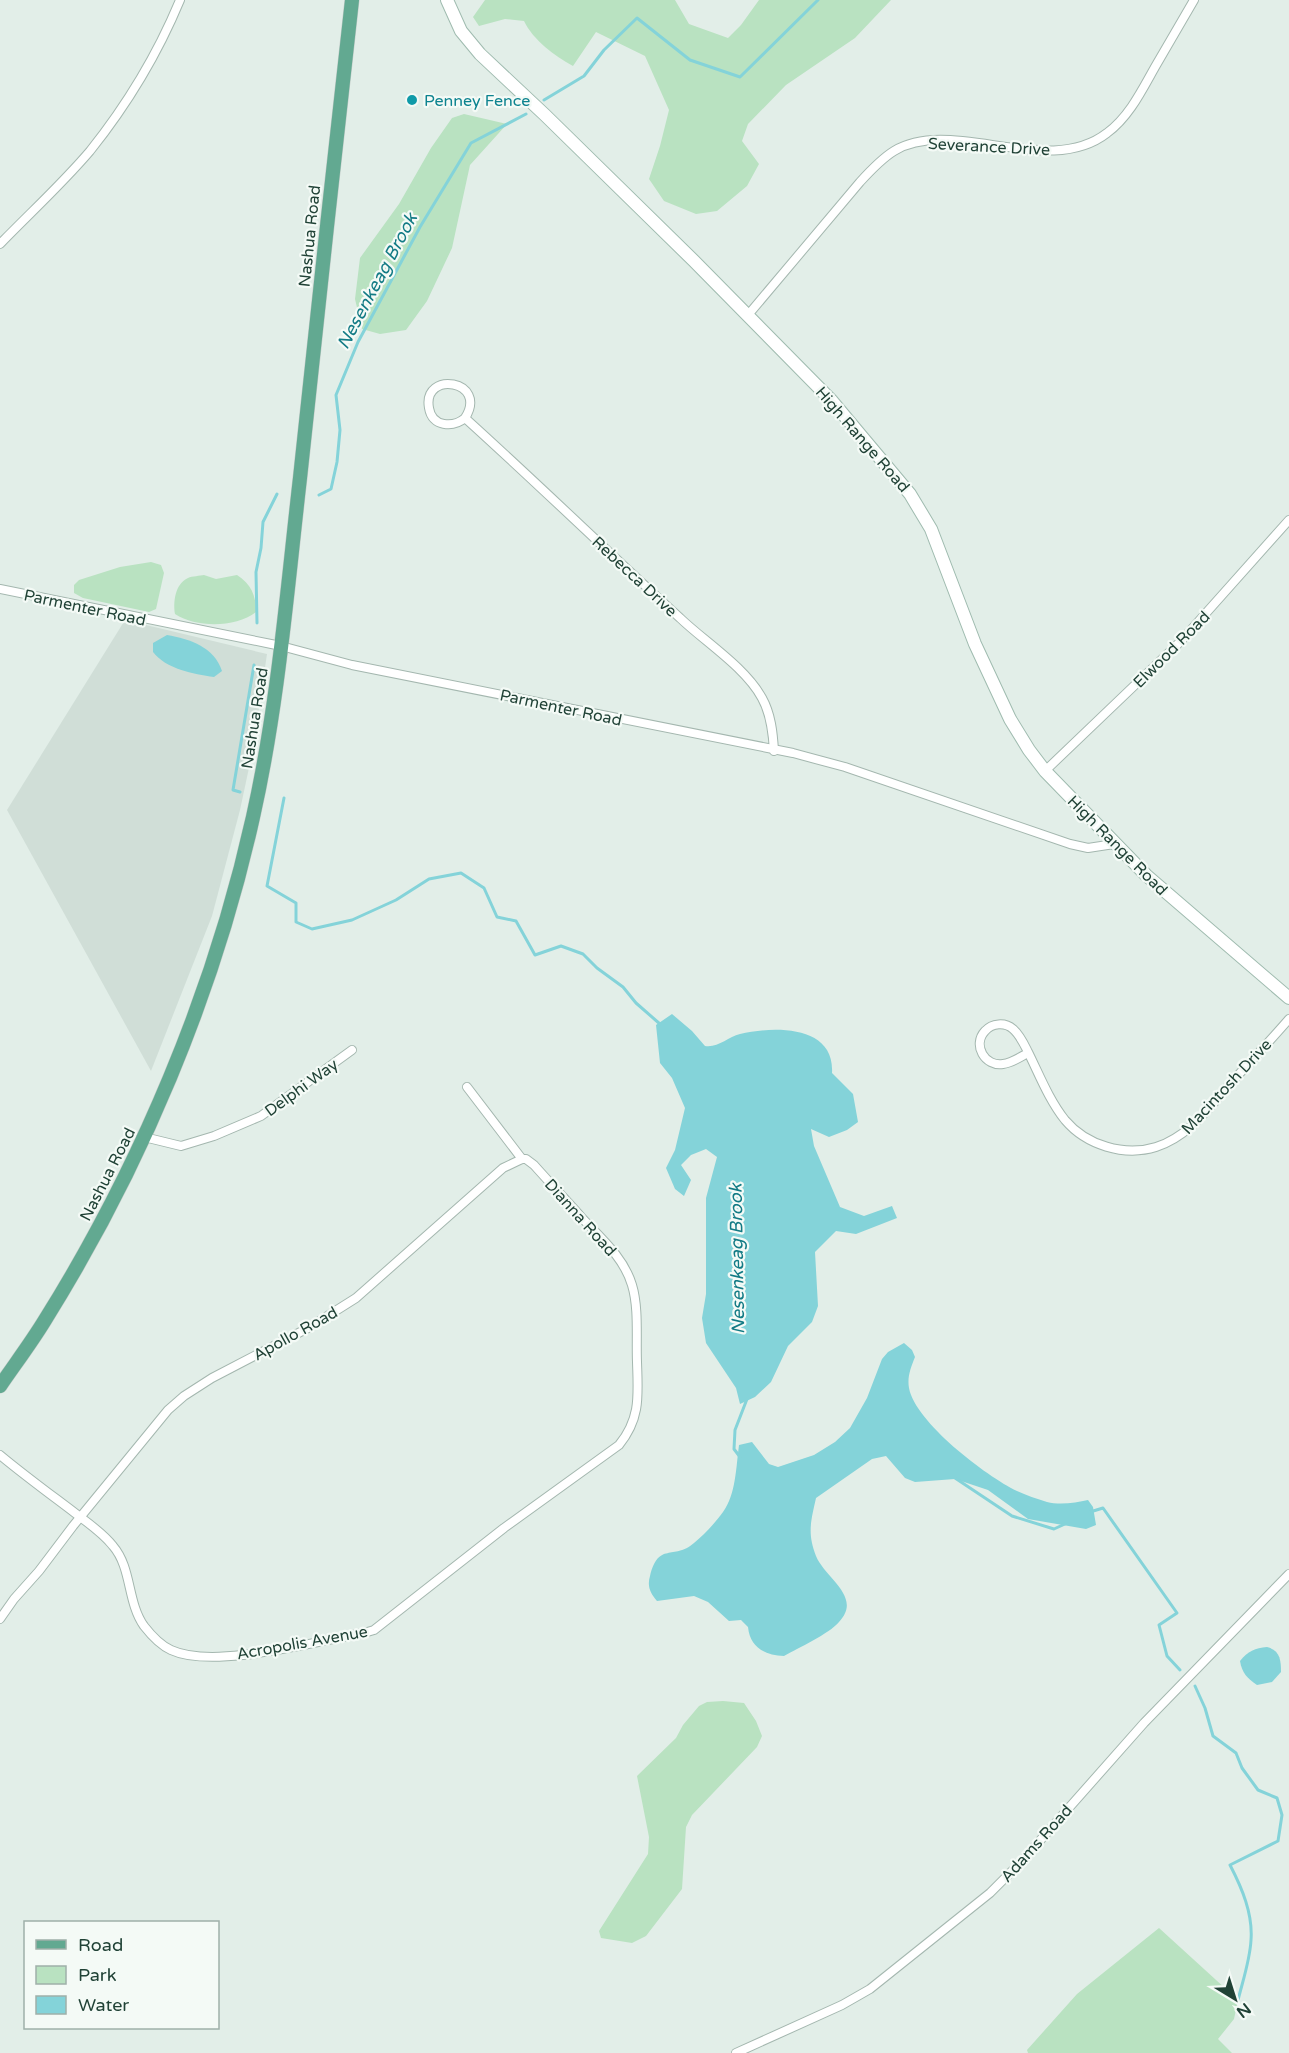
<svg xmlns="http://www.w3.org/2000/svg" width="1289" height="2053" font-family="'Varela Round',sans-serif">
  <rect width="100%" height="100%" fill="#e2eee8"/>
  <polygon fill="#d0ded7" points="125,620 267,654 253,749 240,810 212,916 151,1071 7,810"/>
  <g fill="#b9e2c1">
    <path d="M485,0H675L689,24L728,38L741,25L759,0H891L855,38L786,85L748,124L742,141L759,164L747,186L717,211L696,214L664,201L649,179L660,146L669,110L645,56L596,32L573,66C555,56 533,40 524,21L505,19L479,26L473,17Z"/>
    <polygon points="464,114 507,124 470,165 452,248 427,301 406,330 380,334 362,329 355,299 360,258 399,204 431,148 452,118"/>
    <polygon points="151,562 161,565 164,573 156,609 149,612 83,598 74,593 74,585 79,580 120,567"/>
    <path d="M204,575L216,579L237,575C251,584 256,595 256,612C235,628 197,628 175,614C173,602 175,584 188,578C192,576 200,576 204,575Z"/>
    <polygon points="723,1701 744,1703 756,1721 762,1736 757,1747 692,1815 686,1827 682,1889 646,1936 632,1943 601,1938 599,1931 648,1854 649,1837 637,1776 676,1738 683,1725 699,1706 707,1702"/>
    <polygon points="1159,1928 1238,2000 1234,2019 1218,2039 1232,2053 1028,2053 1027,2050 1077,1994"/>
  </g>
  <g fill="#84d3d9">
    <path d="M167,635C190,639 214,647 222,671L214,677C193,674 166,669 153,652V643Z"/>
    <path d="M672,1014L692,1031L705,1046C718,1048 728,1037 740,1034C774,1026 835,1025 832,1073L853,1094L858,1122L847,1130L829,1137L811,1129L814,1146L840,1207L864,1216L892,1206L897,1218L856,1234L836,1231L815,1252L818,1306L812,1322L788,1346L771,1382L755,1397L740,1404L736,1388L706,1343L702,1318L706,1294V1198L717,1157L706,1149L691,1155L681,1165L691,1180L684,1196L675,1189L666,1168L675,1150L685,1108L672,1078L660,1063L656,1025Z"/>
    <path d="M904,1343L912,1350L915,1357C911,1367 907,1377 909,1388C915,1422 986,1476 1017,1491C1026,1495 1037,1499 1047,1502C1059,1505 1076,1503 1088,1500L1093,1507L1096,1525L1086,1529L1028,1519L988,1490L955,1479L915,1482L905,1478L886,1456L872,1459L816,1498C811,1521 807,1533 816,1556C825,1578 863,1597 839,1622C829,1634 798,1648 784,1656C764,1655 750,1647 748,1627L741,1620L729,1621L708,1602L694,1596L657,1601C650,1593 647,1586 650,1576C659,1541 673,1561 694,1543C704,1535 715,1523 723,1512C736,1494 736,1467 739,1445L752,1442L769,1464L778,1467L814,1455L835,1442L850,1428L867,1398L882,1359L888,1352Z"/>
    <path d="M1267,1647C1280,1650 1281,1660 1281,1672L1272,1682L1257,1685C1247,1678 1242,1673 1240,1661C1248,1651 1255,1648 1267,1647Z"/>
  </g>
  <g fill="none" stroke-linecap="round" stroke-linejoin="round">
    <g stroke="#84d3d9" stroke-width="3">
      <polyline points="544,100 584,76 604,50 637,18 690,60 740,77 818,0"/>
      <polyline points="319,495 331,489 337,462 340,430 336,395 358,342 420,227 471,143 526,114"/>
      <polyline points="257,623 256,572 261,548 263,522 277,494"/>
      <polyline points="240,792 233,790 254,665"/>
      <polyline points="284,798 267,886 296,903 296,922 312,929 352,920 396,900 429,879 461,873 484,888 497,917 516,921 535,955 561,946 583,954 597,968 623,987 636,1003 660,1024"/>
      <polyline points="740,1457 734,1449 735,1430 747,1399"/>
      <polyline points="955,1478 1012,1516 1054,1529 1065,1524"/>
      <polyline points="1090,1512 1103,1508 1177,1613 1159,1625 1167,1656 1180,1670"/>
      <path d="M1195,1686L1205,1708L1213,1736L1236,1753L1242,1768L1258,1790L1277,1798L1282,1815L1278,1841L1230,1865C1242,1888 1253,1914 1251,1940C1250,1960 1243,1980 1238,2000"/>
    </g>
    <g stroke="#a4b7af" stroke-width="10">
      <g id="street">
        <path d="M0,244C30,213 62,184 90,151C126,106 158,53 180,0"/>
        <path d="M748,315L860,182C870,171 881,159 894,151C952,116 1048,179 1107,133C1129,117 1142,90 1155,67C1168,45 1181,22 1194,0"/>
        <path d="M465,418C453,428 432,427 429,408C422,370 489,380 465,418C538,484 608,552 680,618C705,642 745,667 762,698C771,714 773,733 774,751"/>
        <polyline points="0,589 281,646 352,665 793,753 845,767 1070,844 1088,848 1114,844"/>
        <polyline points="1045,771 1182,640 1289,520"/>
        <path d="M1028,1053C1020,1057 1012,1063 1003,1064C985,1067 972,1045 985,1031C992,1023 1005,1022 1013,1029C1020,1035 1024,1044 1028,1052C1039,1074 1049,1100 1065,1120C1086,1145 1124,1157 1156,1147C1188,1137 1209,1108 1231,1083C1250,1062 1270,1041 1289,1019"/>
        <polyline points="467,1087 522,1159"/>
        <polyline points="144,1137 181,1146 214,1136 261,1116 352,1050"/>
        <path d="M0,1455C24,1475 50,1494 75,1513C88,1523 103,1533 113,1546C132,1568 127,1602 144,1626C151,1635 160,1645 171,1650C214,1670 316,1641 364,1633L374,1630L504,1528L619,1445C641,1418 638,1395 637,1362C636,1338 639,1308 632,1285C624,1258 602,1239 583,1219C567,1201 550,1183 534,1165L526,1159H522"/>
        <polyline points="0,1619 14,1599 39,1571 73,1526 168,1410 184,1396 212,1378 310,1327 356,1298 503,1168 522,1159"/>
        <polyline points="736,2053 842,2005 870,1989 990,1893 1021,1862 1144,1723 1289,1574"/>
      </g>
    </g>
    <g stroke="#9fbbaf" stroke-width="14">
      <polyline id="secondary" points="447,0 461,31 480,54 545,115 694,261 832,401 910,494 931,529 975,644 1010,719 1029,750 1045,771 1146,875 1289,998"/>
    </g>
    <g stroke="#c1cac7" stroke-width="15">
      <path id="primary" d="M0,1386C15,1364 31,1343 45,1320C140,1168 214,993 253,817C278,706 287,591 300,478C317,319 334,159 352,0"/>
    </g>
    <use href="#street" stroke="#fff" stroke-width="8"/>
    <use href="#secondary" stroke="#fff" stroke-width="12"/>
    <use href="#primary" stroke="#62a991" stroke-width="14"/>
  </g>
  <circle fill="#0f9aa8" stroke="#f4faf6" stroke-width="2" cx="412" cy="100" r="6"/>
  <g text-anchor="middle" stroke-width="4.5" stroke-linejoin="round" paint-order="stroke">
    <g font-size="16" fill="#0d838f" stroke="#f4faf6" text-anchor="start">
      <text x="424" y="106">Penney Fence</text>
    </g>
    <g font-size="16" fill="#204236" stroke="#f4faf6">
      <text transform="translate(989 146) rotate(3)" y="6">Severance Drive</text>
      <text transform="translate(309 236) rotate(-84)" y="6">Nashua Road</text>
      <text transform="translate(863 439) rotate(49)" y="6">High Range Road</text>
      <text transform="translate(635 576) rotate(43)" y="6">Rebecca Drive</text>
      <text transform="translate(85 607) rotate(12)" y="6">Parmenter Road</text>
      <text transform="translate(1171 649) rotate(-45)" y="6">Elwood Road</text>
      <text transform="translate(561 707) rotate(12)" y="6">Parmenter Road</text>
      <text transform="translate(254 718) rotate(-81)" y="6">Nashua Road</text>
      <text transform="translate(1118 845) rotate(45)" y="6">High Range Road</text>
      <text transform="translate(1226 1086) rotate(-47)" y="6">Macintosh Drive</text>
      <text transform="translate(301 1087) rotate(-36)" y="6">Delphi Way</text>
      <text transform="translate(107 1174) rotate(-63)" y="6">Nashua Road</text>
      <text transform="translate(581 1217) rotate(48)" y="6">Dianna Road</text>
      <text transform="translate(295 1333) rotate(-29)" y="6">Apollo Road</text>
      <text transform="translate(302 1642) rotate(-10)" y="6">Acropolis Avenue</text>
      <text transform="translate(1036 1843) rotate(-48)" y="6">Adams Road</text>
    </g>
    <g font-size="18" font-style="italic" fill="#137b85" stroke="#f4faf6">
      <text transform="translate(377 281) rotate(-62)" y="6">Nesenkeag Brook</text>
      <text transform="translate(737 1259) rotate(-91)" y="6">Nesenkeag Brook</text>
    </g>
  </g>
  <rect x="24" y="1921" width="195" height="108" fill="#f4faf6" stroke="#9fb0a9" stroke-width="1.5"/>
  <rect x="36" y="1940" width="30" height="9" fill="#62a991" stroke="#9fb0a9" stroke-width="1.5"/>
  <text x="78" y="1951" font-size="18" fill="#204236">Road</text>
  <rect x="36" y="1966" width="30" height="18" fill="#b9e2c1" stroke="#9fb0a9" stroke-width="1.5"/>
  <text x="78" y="1981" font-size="18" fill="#204236">Park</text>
  <rect x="36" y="1996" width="30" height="18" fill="#84d3d9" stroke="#9fb0a9" stroke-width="1.5"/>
  <text x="78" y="2011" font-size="18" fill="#204236">Water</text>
  <g transform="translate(1235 1999) rotate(142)" stroke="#f4faf6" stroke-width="4.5" paint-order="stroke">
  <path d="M0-4.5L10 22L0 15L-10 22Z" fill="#204236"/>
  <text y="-9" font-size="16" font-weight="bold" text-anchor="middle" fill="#204236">N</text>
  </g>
</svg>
